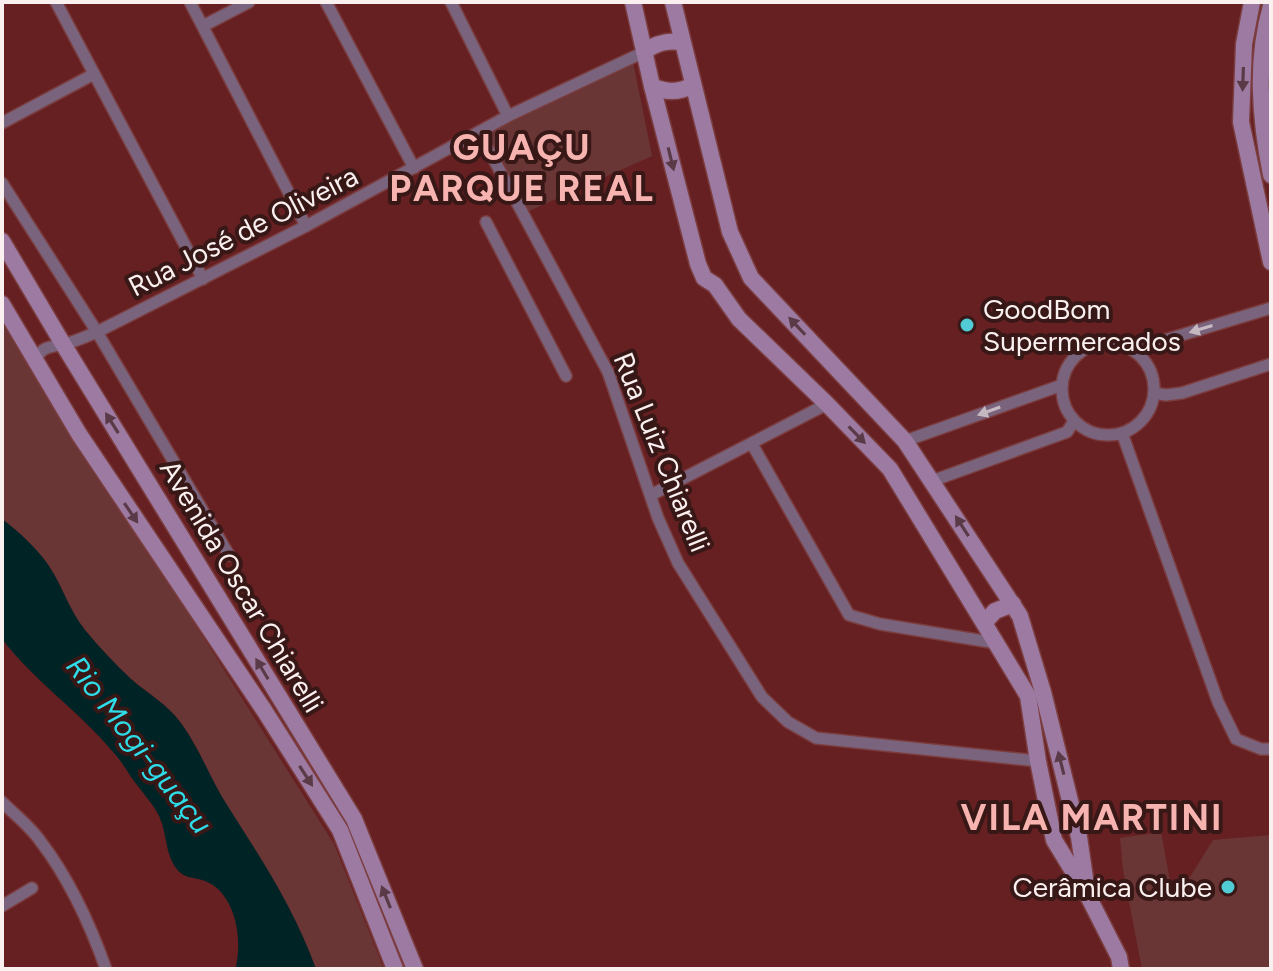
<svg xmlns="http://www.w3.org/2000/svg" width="1273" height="971" font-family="Figtree,sans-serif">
  <rect width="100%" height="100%" fill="#662022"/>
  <g fill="#6a3635">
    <polygon points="633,62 652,156 527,212 484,134"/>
    <path d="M2,318L334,844L384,969H316C295,910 262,860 229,809C211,781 200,749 181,723C168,705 148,693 131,679C115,664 99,647 85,630C69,610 63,587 49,566C37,549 19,532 2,519Z"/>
    <polygon points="1161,832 1174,903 1213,840 1271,835 1271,969 1142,969 1123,870 1120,838"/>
  </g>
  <path fill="#002326" d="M2,519C19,532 37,548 49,566C63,587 69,610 85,630C99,647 115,664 131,679C147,693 168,705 181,723C200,749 211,781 229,808C262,860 295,910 316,969H236C236,963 238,957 238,951C240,925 230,888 202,880C192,877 183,878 176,868C165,853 167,833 159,816C152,802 140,790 131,777C125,768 120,759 113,752C79,711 34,681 2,639Z"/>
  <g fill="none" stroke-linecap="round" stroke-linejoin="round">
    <g stroke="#7b3d3f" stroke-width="14">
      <g id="street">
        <polyline points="56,2 203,279"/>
        <polyline points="190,2 306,226"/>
        <polyline points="326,2 414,168"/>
        <polyline points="451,2 508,116"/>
        <polyline points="203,26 249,2"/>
        <polyline points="2,123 94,74"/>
        <polyline points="479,132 608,372 658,518 678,563 762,697 788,722 816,738 1038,761"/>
        <polyline points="2,183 97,332 229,555"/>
        <polyline points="486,222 566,376"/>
        <circle cx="1108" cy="389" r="46"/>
        <polyline points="1132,350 1271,308"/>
        <path d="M36,359C42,346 51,347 64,344C75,342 87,336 97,332L306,226L508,116L644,52"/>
        <polyline points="1154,393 1166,395 1182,393 1271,364"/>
        <polyline points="1122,433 1218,702 1236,739 1261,749 1271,749"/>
        <polyline points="905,441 1062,385"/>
        <polyline points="752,444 849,615 880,624 996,643"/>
        <polyline points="932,481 1067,432 1074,421"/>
        <polyline points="651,495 827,404"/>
        <path d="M2,802C15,815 31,827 41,842C70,880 90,924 106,969"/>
        <polyline points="2,906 32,888"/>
      </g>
    </g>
    <g stroke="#7b3d3f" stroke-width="19">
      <g id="secondary">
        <polyline points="633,2 652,86 698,264 704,278 715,285 739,319 827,404 890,469 996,643 1028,696 1038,761 1054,840 1087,894 1119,957 1121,969"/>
        <polyline points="673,2 730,232 751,278 905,441 1020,616 1043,692 1079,837 1086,885"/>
        <polyline points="1252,2 1244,44 1241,122 1271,262"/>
        <path d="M1271,6C1255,61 1260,119 1271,175"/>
        <path d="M644,52C656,43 667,40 682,42"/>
        <path d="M652,86C666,93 679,93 693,85"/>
        <polyline points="2,241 63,344 354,819 415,969"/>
        <polyline points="2,304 79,434 264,710 340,830 395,969"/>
        <polyline points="984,623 995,611 1013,604"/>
      </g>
    </g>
    <use href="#street" stroke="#7a647d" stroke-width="11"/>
    <use href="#secondary" stroke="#9c7aa1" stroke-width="16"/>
  </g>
  <defs><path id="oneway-solid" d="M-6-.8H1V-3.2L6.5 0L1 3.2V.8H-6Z" transform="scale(2)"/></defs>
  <g fill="#5a3a47">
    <use href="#oneway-solid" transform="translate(1243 79) rotate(92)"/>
    <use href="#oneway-solid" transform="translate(671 159) rotate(76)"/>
    <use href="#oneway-solid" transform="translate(797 326) rotate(-133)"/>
    <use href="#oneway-solid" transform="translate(112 423) rotate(-122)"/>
    <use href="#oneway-solid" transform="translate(857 435) rotate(46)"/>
    <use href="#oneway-solid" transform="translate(131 513) rotate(56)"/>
    <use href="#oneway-solid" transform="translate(962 526) rotate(-123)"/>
    <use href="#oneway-solid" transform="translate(262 669) rotate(-121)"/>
    <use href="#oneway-solid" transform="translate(1061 763) rotate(-104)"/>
    <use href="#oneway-solid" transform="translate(306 776) rotate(57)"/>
    <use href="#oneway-solid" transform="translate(386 897) rotate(-112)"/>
  </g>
  <g fill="#c6b8c1">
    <use href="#oneway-solid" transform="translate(1201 329) rotate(163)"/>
    <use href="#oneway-solid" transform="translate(989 411) rotate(160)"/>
  </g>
  <g fill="#51ccd5" stroke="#371817" stroke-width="3">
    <circle cx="967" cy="325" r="8"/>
    <circle cx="1228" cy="887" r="8"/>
  </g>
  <g text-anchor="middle" stroke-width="8" stroke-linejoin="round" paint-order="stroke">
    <g font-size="28" fill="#f9f0ef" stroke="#371817">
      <text transform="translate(243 231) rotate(-27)" y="10">Rua José de Oliveira</text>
      <text transform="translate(662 452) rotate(68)" y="10">Rua Luiz Chiarelli</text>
      <text transform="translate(242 586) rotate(59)" y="10">Avenida Oscar Chiarelli</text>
    </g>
    <g font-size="28" fill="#f9f0ef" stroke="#371817" text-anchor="start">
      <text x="983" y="319">GoodBom<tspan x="983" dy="32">Supermercados</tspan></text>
      <text x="1212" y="897" text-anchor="end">Cerâmica Clube</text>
    </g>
    <g font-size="30" font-style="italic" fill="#2edce8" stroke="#371817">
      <text transform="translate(139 745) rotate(52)" y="10">Rio Mogi-guaçu</text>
    </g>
    <g font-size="36" font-weight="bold" letter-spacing="2" fill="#f7b3af" stroke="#371817">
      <text x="522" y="160">GUAÇU<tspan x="522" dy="41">PARQUE REAL</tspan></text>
      <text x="1092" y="830">VILA MARTINI</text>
    </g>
  </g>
  <rect width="1273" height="971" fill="none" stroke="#f9f0ef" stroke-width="8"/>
</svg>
